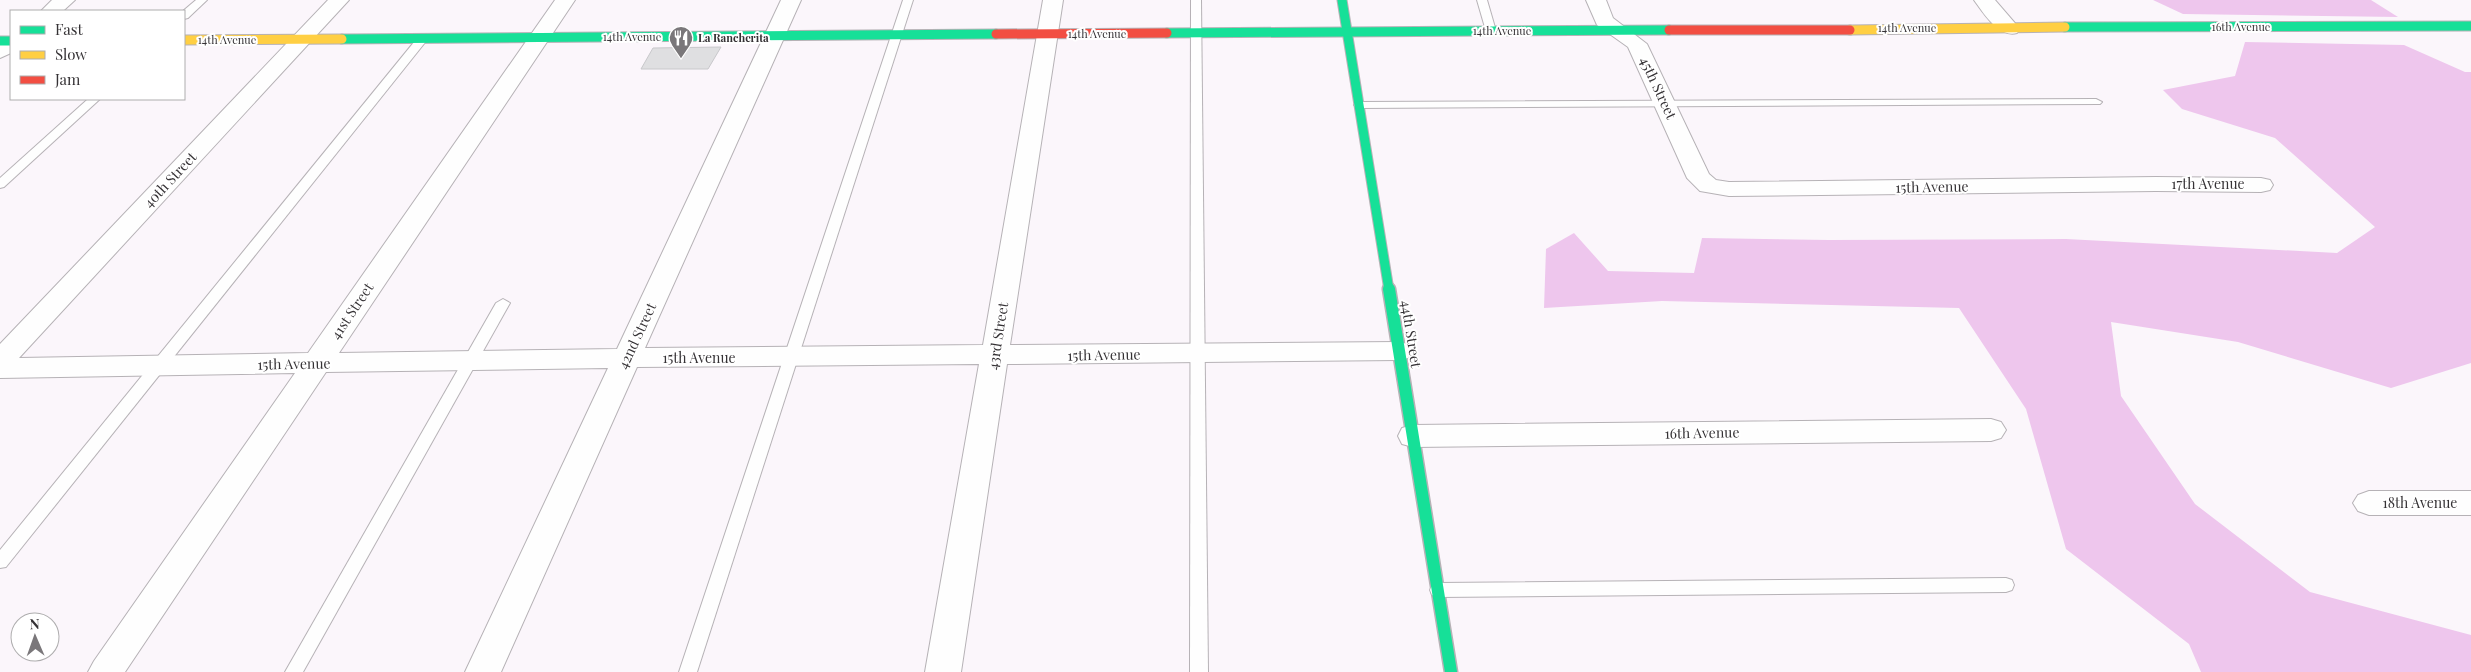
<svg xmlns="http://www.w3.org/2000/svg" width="2471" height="672" font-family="'Playfair Display',serif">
  <rect width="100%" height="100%" fill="#fbf6fb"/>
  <g fill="#eec6ed">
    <polygon points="2153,0 2371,0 2398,17 2183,14"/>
    <polygon points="2245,42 2404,45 2465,72 2471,72 2471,363 2391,388 2238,342 2111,322 2121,396 2195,504 2310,592 2471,635 2471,672 2201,672 2189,644 2066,549 2026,409 1959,308 1662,301 1544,308 1546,249 1574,233 1608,271 1694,273 1702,238 1829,240 2066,239 2337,253 2375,227 2275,138 2182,109 2163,90 2235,76"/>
  </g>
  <polygon fill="#dfdfe1" stroke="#c8c8cb" points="721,47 708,69 641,69 653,48"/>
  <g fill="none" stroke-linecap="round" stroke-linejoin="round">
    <g stroke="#b6b2b6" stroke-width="2">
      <g id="lane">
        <polygon points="196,0 207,0 188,18 184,19 183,11"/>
        <polygon points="903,0 913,0 697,672 679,672"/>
        <polygon points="1191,0 1201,0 1208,672 1190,672"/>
        <polygon points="1477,0 1487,0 1496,31 1495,33 1491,34 1486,31"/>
        <polygon points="423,35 427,36 427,40 6,567 0,568 0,550 419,36"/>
        <polygon points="88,99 100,99 4,187 0,188 0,178"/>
        <polygon points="2096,99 2102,102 2100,104 1360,108 1354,105 1360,102"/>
        <polygon points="503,299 510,303 303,672 285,672 496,303"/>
        <polygon points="2006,578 2012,580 2014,585 2012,590 2006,592 1438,597 1432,595 1430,590 1432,585 1438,583"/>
      </g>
    </g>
    <g stroke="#b6b2b6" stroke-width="2">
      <g id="street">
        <polygon points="52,0 75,0 63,11 41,11"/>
        <polygon points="328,0 349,0 19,358 308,353 555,0 575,0 339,353 617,349 781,0 801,0 645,348 983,345 1043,0 1063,0 1010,345 1398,342 1408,344 1412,351 1408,358 1398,360 1007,364 961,672 925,672 979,364 637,367 501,672 465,672 608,368 326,372 125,672 88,672 94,661 295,373 0,378 0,344"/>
        <polygon points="1586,0 1606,0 1613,18 1647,44 1709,174 1716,180 1729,182 2156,177 2261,178 2270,180 2273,185 2270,190 2261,192 2156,191 1729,196 1700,191 1687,178 1628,47 1597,25"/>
        <path d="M1974,0H1995L2020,29L2017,33C1999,38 1984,14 1974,0Z"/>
        <polygon points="11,37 11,53 0,58 0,41"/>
        <polygon points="1991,419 2001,422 2006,430 2001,438 1991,441 1413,447 1402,444 1398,436 1402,428 1413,425"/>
        <polygon points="2369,491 2471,491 2471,515 2369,515 2358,511 2353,503 2358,495"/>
      </g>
    </g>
    <g stroke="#b6b2b6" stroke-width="11">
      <g id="fast-far1">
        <polyline points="1342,0 1389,290"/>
        <polyline points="2065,27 2471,26"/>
        <polyline points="1167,33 1669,30"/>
        <polyline points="342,39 996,34"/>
        <polyline points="0,41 11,41"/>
      </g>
    </g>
    <g stroke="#b6b2b6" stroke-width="15">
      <polyline id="fast" points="1389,289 1451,672"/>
    </g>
    <g stroke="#b6b2b6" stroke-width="11">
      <g id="slow">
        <polyline points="1850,30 2065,27"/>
        <polyline points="184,40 342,39"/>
      </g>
    </g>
    <g stroke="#b6b2b6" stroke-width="11">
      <g id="jam">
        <polyline points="1669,30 1850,30"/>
        <polyline points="996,34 1167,33"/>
      </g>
    </g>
    <use href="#lane" fill="#fefefe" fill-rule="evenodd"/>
    <use href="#street" fill="#fefefe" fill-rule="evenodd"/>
    <use href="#fast-far1" stroke="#16e098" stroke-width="9"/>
    <use href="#fast" stroke="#16e098" stroke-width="12"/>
    <use href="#slow" stroke="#ffcf43" stroke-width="9"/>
    <use href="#jam" stroke="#f24e42" stroke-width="9"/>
  </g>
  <defs>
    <g id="restaurant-pin" transform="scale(1.25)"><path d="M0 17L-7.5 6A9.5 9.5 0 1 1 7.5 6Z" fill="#7a777a" stroke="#fff"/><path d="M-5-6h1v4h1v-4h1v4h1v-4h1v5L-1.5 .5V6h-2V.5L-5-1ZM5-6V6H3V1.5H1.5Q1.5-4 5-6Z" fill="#fff"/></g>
  </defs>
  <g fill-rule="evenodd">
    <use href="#restaurant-pin" x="681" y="38"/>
  </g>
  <g text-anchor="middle" stroke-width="4" stroke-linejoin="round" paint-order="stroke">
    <g font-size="11" fill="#353235" stroke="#fff">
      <text x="2241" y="31">16th Avenue</text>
      <text x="1907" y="32">14th Avenue</text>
      <text x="1502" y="35">14th Avenue</text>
      <text x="1097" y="38">14th Avenue</text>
      <text x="632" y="41">14th Avenue</text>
      <text x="227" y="44">14th Avenue</text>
    </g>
    <g font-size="11" font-weight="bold" fill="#353235" stroke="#fff" text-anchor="start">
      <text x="698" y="42">La Rancherita</text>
    </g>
    <g font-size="14" fill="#353235" stroke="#fff">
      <text transform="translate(1658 88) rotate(65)" y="5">45th Street</text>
      <text transform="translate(170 180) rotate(-47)" y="5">40th Street</text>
      <text x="2208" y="189">17th Avenue</text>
      <text transform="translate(1932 187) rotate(-1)" y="5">15th Avenue</text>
      <text transform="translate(352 311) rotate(-56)" y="5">41st Street</text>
      <text transform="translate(1411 334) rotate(81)" y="5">44th Street</text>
      <text transform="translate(637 336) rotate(-65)" y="5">42nd Street</text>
      <text transform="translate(998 336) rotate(-81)" y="5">43rd Street</text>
      <text transform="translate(1104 355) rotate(-1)" y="5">15th Avenue</text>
      <text x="699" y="363">15th Avenue</text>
      <text transform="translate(294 364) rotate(-1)" y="5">15th Avenue</text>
      <text transform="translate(1702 433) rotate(-1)" y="5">16th Avenue</text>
      <text x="2420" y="508">18th Avenue</text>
    </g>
  </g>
  <rect x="10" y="10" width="175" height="90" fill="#ffffff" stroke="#aeadae"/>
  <rect x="20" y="26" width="25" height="8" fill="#16e098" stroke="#aeadae"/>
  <text x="55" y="35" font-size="15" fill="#353235">Fast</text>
  <rect x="20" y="51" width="25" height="8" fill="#ffcf43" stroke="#aeadae"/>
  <text x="55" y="60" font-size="15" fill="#353235">Slow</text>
  <rect x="20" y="76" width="25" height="8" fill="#f24e42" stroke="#aeadae"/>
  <text x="55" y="85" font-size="15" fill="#353235">Jam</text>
  <g transform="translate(35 637) rotate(358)"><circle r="24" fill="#ffffff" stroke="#aeadae"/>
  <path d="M0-4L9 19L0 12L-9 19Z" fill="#7a777a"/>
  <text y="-8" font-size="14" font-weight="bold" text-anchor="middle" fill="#353235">N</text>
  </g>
</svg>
